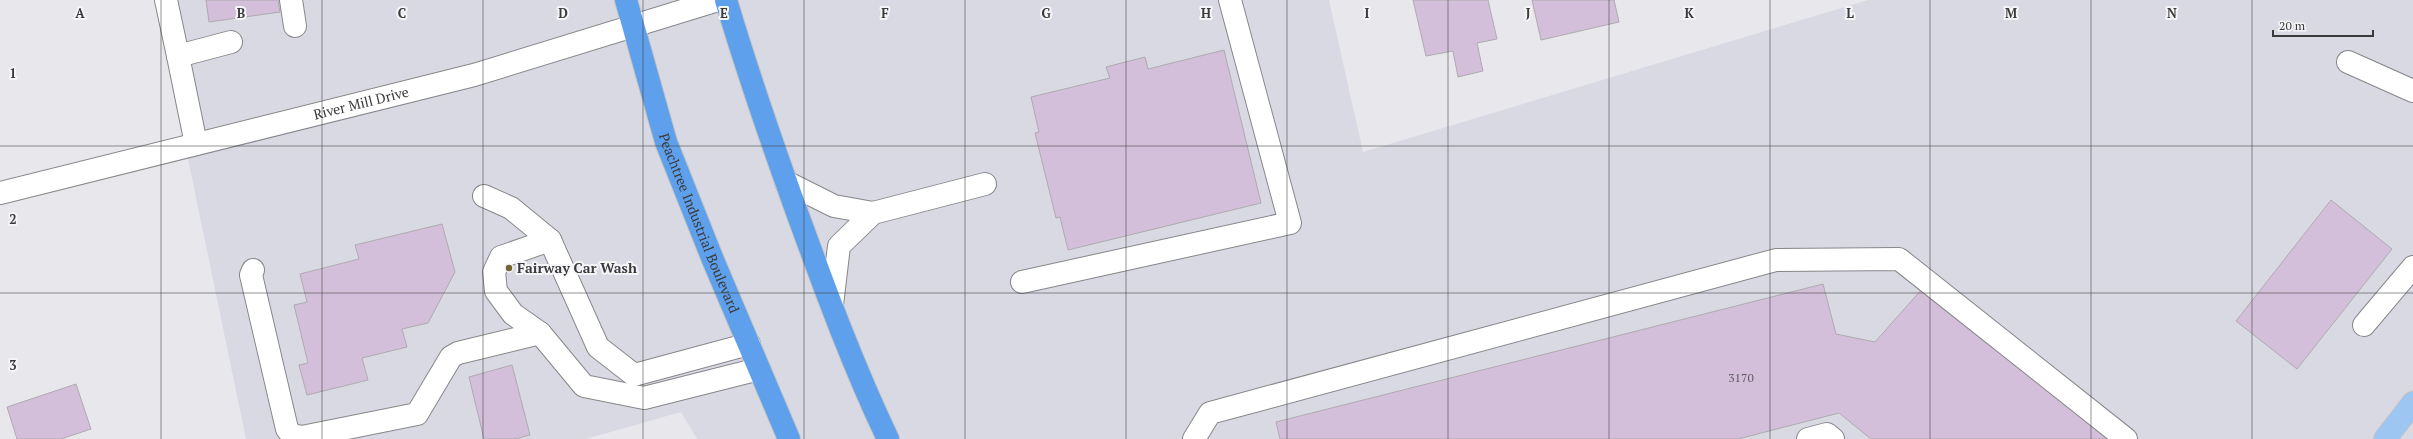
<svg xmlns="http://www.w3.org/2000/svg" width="2413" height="439" font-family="'PT Serif',serif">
  <rect width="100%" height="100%" fill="#e8e8ec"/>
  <polygon fill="#d9d9e4" points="155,0 1329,0 1363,152 1868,0 2413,0 2413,439 697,439 681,412 586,439 246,439"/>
  <g fill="#d4bfda" stroke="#aeabaf">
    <polygon points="206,0 278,0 280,12 209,22"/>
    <polygon points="1413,0 1488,0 1497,39 1477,43 1483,71 1458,77 1453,51 1426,56"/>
    <polygon points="1532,0 1614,0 1619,22 1541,40"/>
    <polygon points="1224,50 1261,203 1068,250 1060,217 1056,218 1035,133 1039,132 1031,97 1110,78 1106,67 1145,57 1148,69"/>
    <polygon points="2331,200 2392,249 2297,369 2236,321"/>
    <polygon points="442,224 455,272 428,323 402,329 407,347 362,358 368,380 307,395 299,365 308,363 294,305 307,302 300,274 359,259 355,245"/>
    <polygon points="1823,284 1836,334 1875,342 1922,289 2107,439 1871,439 1839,413 1738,439 1280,439 1276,422"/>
    <polygon points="512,365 530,435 515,439 484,439 469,377"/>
    <polygon points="76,384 91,429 61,439 17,439 7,407"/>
  </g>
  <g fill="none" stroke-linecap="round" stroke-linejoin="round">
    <g stroke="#87878a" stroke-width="24">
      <g id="minor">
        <polyline points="166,0 178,56 231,42"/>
        <polyline points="291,0 295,26"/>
        <polyline points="178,56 196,144"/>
        <polyline points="2348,62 2413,91"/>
        <polyline points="786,182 834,206 873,213 985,184"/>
        <path id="s1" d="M0,193L474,75L718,0"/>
        <polyline points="484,196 511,208 550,240 598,347 634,375 749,344"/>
        <polyline points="550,240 501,257 494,272 496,291 513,314 540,333 584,386 644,398 759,369"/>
        <polyline points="253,270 251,275 287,429 292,435 302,437 417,414 451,357 458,353 540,333"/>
        <polyline points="1022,282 1290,223 1230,0"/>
        <polyline points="832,305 839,246 873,213"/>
        <polyline points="2364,325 2413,267"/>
        <polyline points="1194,439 1210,413 1776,260 1899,259 2126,439"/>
        <polyline points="1808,439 1827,434 1833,439"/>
      </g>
    </g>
    <g stroke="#c4c4c4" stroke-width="24">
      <polyline id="major" points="2385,439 2413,403"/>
    </g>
    <g stroke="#c4c4c4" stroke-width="24">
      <g id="highway">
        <path id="s2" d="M626,0L666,142L713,260L789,439"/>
        <path d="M726,0C748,74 773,146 799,218C826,292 854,368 888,439"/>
      </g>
    </g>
    <use href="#minor" stroke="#fff" stroke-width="22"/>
    <use href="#major" stroke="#9ec6f3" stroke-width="22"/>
    <use href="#highway" stroke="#5ea0eb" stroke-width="22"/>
  </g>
  <path fill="none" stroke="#3a3a3b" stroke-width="1" stroke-opacity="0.55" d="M161,0V439M322,0V439M483,0V439M643,0V439M804,0V439M965,0V439M1126,0V439M1287,0V439M1448,0V439M1609,0V439M1770,0V439M1930,0V439M2091,0V439M2252,0V439M0,146H2413M0,293H2413"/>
  <circle fill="#756331" stroke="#f5f5f9" stroke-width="1.5" cx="509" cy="268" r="4"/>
  <g text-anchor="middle" stroke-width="4" stroke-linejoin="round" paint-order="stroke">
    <g font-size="12" fill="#605b63">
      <text x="1741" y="382">3170</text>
    </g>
    <g font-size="14" fill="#3a3a3b" stroke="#f5f5f9">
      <text dy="5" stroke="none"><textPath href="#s1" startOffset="372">River Mill Drive</textPath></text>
      <text dy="5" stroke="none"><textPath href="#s2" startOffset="235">Peachtree Industrial Boulevard</textPath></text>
    </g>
    <g font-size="14" font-weight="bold" fill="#3a3a3b" stroke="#f5f5f9" text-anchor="start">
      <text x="517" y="273">Fairway Car Wash</text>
    </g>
  </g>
  <g font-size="13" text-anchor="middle" font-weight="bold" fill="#3a3a3b" stroke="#f5f5f9" stroke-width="4" stroke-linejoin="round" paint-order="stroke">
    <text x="80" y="18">A</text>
    <text x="241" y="18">B</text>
    <text x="402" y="18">C</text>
    <text x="563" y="18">D</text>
    <text x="724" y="18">E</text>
    <text x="885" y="18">F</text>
    <text x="1046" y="18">G</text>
    <text x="1206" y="18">H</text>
    <text x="1367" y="18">I</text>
    <text x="1528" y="18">J</text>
    <text x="1689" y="18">K</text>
    <text x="1850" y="18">L</text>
    <text x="2011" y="18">M</text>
    <text x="2172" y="18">N</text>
    <text x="13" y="78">1</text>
    <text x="13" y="224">2</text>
    <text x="13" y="370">3</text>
  </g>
  <path d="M2273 30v6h100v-6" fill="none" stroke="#3a3a3b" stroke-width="2"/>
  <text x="2279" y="30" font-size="12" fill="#3a3a3b" stroke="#f5f5f9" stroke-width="3" paint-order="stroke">20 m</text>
</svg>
